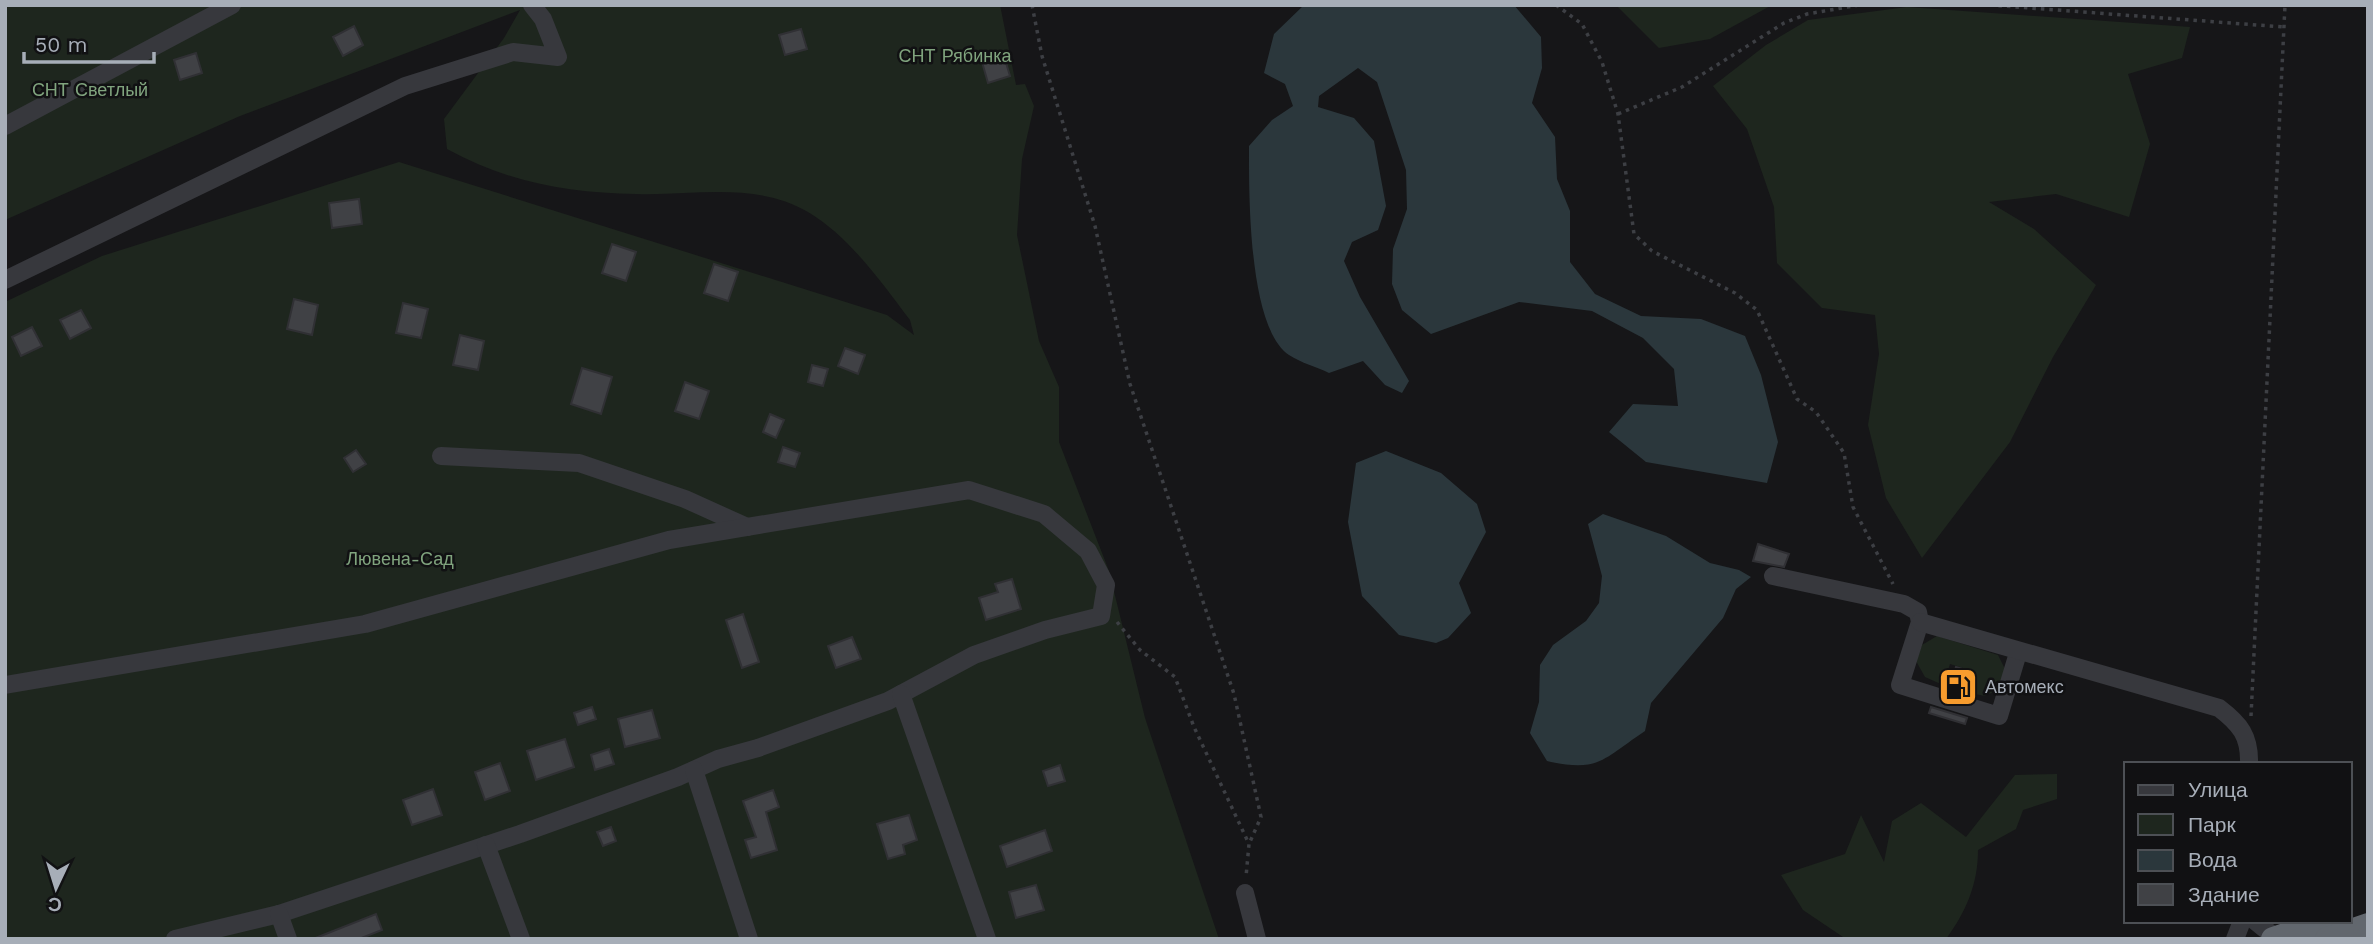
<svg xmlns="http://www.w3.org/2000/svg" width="2373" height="944" font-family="'Work Sans',sans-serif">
  <rect width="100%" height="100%" fill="#161618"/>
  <g fill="#1e261e">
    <path d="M5,5H1000L1016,85L1025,84L1034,106L1022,159L1017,235L1039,341L1059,387V442L1109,571L1145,718L1219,939H5V302L102,256L399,162L887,315L914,335L910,320C881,282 850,237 808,212C755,181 694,196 636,194C568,193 507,182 447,149L444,119L504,38L520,10L240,116L5,220Z"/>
    <polygon points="1616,5 1772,5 1710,39 1659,48"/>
    <polygon points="1907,7 2190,27 2182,58 2128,74 2150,144 2129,217 2056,194 1989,202 2034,229 2096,285 2053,357 2010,442 1922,558 1886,498 1868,425 1879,354 1875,315 1822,308 1777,263 1774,207 1747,129 1713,86 1766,45 1808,20"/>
    <polygon points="1937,636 1998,655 2006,671 2001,688 1985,696 1970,693 1976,672 1950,664 1943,685 1925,677 1916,661 1922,645"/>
    <path d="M2057,774V799L2023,810L2016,829L1978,850C1978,884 1966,912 1946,939H1846L1803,910L1781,875L1845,854L1861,815L1884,862L1892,821L1921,803L1966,837L2015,775Z"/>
  </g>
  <g fill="#2b373c">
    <path d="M1304,5H1514L1541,37L1542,68L1532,103L1555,137L1557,179L1570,211V262L1595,294L1641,316L1701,319L1745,336L1761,375L1778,442L1767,483L1646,462L1609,432L1633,404L1678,406L1674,369L1643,338L1592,311L1519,302L1431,334L1402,310L1392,284L1393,249L1407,209L1406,170L1377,82L1358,68L1319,96L1318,107L1354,118L1374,141L1386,206L1378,230L1352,242L1344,261L1360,297L1409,381L1402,393L1385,385L1363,361L1329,373C1317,367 1301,363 1289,355C1248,328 1249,193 1249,146L1272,120L1293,106L1285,84L1264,73L1274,34Z"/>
    <polygon points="1386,451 1441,473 1477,504 1486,532 1459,583 1471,613 1448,638 1436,643 1399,635 1362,596 1348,522 1356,463"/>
    <path d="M1603,514L1666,536L1710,563L1739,570L1751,577L1736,589L1723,618L1651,703L1645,731C1603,759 1599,773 1547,761L1530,733L1539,702L1540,665L1553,645L1586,621L1599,603L1602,576L1588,524Z"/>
  </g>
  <g fill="#404145" stroke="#303034" stroke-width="2">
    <polygon points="354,26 363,45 343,56 333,37"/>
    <polygon points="801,29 807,49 785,55 779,35"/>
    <polygon points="196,53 202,73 180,80 174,60"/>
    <polygon points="1004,56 1010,76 988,83 982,62"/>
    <polygon points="359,199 362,224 332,228 329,203"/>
    <polygon points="612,244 636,252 626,281 602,273"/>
    <polygon points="714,264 738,272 728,301 704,293"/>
    <polygon points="294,299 318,305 312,335 287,329"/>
    <polygon points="403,303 428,309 421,338 396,333"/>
    <polygon points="81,310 91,328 70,339 60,320"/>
    <polygon points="32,327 42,346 21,356 12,337"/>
    <polygon points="460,335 484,341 478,370 453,365"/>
    <polygon points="845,348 865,355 858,374 838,366"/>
    <polygon points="812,365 828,369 823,386 808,382"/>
    <polygon points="582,368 612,377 601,414 571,404"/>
    <polygon points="685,382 709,391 699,419 675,411"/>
    <polygon points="770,414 784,420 776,438 763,432"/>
    <polygon points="783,447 800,453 795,467 778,462"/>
    <polygon points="356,450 366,464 353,472 344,458"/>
    <polygon points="1758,544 1789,554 1784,567 1753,561"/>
    <polygon points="1012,579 1021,609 986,620 979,598 998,592 995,584"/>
    <polygon points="743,614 759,662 742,668 726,620"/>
    <polygon points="852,637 861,659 836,668 828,646"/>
    <polygon points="1956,667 1972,672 1965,693 1949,688"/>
    <polygon points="592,707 596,719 578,725 574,713"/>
    <polygon points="1931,707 1967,718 1965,724 1929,713"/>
    <polygon points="652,710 660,738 625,747 618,719"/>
    <polygon points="565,739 574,767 536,780 527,751"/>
    <polygon points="609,749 614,764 595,770 591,755"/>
    <polygon points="500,763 510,791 485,800 475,772"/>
    <polygon points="1060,765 1065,781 1048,786 1043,771"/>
    <polygon points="433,789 442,815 412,825 403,800"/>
    <polygon points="773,790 779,807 766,812 777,850 751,858 745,840 756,837 743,801"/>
    <polygon points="909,815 917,840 903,845 905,854 888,859 877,824"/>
    <polygon points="611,827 616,841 603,846 597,832"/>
    <polygon points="1045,830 1052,851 1007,867 1000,846"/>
    <polygon points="1036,885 1044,910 1016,918 1009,892"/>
    <polygon points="376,914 382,930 359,939 313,939"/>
  </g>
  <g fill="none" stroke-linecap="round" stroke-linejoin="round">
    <g stroke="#3d3f44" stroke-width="3.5" stroke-dasharray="3.5 5" stroke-linecap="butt">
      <polyline points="1032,5 1042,56 1095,226 1130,384 1234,694 1261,817 1249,844"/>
      <polyline points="1556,5 1582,24 1602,62 1618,114 1634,234 1652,251 1735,293 1757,310 1797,399 1816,412 1844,453 1853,507 1893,584"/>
      <polyline points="1990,5 2284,27"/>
      <polyline points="1618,114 1682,87 1784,23 1807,14 1859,5"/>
      <polyline points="1117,622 1140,650 1175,677 1194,727 1249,844 1246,877"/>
      <polyline points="2251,716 2285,5"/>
    </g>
    <g stroke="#37383d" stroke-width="18">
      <polyline points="5,126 232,5"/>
      <polyline points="5,280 405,86 513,52 558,57 543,19 532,5"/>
      <polyline points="441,456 579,463 685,499 747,527"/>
      <polyline points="1773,576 1904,604 1918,612 1920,622 1900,685 1999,716 2018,653"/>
      <path d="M1920,622L2219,708C2240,724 2250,736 2249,764"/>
      <polyline points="5,685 365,624 669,540 969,490 1044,514 1088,551 1106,585 1101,616 1045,630 974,655 888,701 758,748 718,759 678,777 520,834 279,914 175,939"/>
      <polyline points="901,694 987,939"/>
      <polyline points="694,770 749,939"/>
      <polyline points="486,845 521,939"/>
      <polyline points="1245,893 1257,939"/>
      <polyline points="279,914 288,939"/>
      <polyline points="2255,921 2276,938"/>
      <polyline points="2235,939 2242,921"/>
    </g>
    <g stroke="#62676e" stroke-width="24">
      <polyline points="2273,939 2326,921"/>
      <polyline points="2327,939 2368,925"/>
    </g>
  </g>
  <defs>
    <g id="fuel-square" transform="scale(2.0125)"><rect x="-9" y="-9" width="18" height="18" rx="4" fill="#f79c2e" stroke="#111113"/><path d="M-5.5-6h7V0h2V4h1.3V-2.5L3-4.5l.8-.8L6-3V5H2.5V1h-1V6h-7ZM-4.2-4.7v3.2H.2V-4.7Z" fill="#111"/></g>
  </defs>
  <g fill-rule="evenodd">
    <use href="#fuel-square" x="1958" y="687"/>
  </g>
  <g text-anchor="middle" stroke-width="5" stroke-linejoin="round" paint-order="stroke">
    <g font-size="18" fill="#80a47e" stroke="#111113">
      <text x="955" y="62">СНТ Рябинка</text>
      <text x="90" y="96">СНТ Светлый</text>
      <text x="400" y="565">Лювена-Сад</text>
    </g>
    <g font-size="18" fill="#a7aeb8" stroke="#111113" text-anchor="start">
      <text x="1985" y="693">Автомекс</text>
    </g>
  </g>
  <rect width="2373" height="944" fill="none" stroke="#a7aeb8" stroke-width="14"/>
  <rect x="2124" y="762" width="228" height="161" fill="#111113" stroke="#4d5055" stroke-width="2"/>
  <rect x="2138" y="785" width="35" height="10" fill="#37383d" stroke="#4d5055" stroke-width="2"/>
  <text x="2188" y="797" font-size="21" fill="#a7aeb8">Улица</text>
  <rect x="2138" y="814" width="35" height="21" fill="#1e261e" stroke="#4d5055" stroke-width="2"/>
  <text x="2188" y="832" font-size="21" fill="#a7aeb8">Парк</text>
  <rect x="2138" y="850" width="35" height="21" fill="#2b373c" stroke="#4d5055" stroke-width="2"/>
  <text x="2188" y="867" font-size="21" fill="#a7aeb8">Вода</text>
  <rect x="2138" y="884" width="35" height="21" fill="#404145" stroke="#4d5055" stroke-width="2"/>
  <text x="2188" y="902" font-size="21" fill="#a7aeb8">Здание</text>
  <g transform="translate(56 888) rotate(184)" stroke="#111113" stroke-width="5" paint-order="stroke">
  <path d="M0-5L12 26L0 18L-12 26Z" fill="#a7aeb8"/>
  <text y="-10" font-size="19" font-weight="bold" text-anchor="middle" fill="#a7aeb8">С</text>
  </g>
  <path d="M24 52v10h130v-10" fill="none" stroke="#a7aeb8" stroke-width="3.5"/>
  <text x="35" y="52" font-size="21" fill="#a7aeb8" stroke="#111113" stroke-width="5" paint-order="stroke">50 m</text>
</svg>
